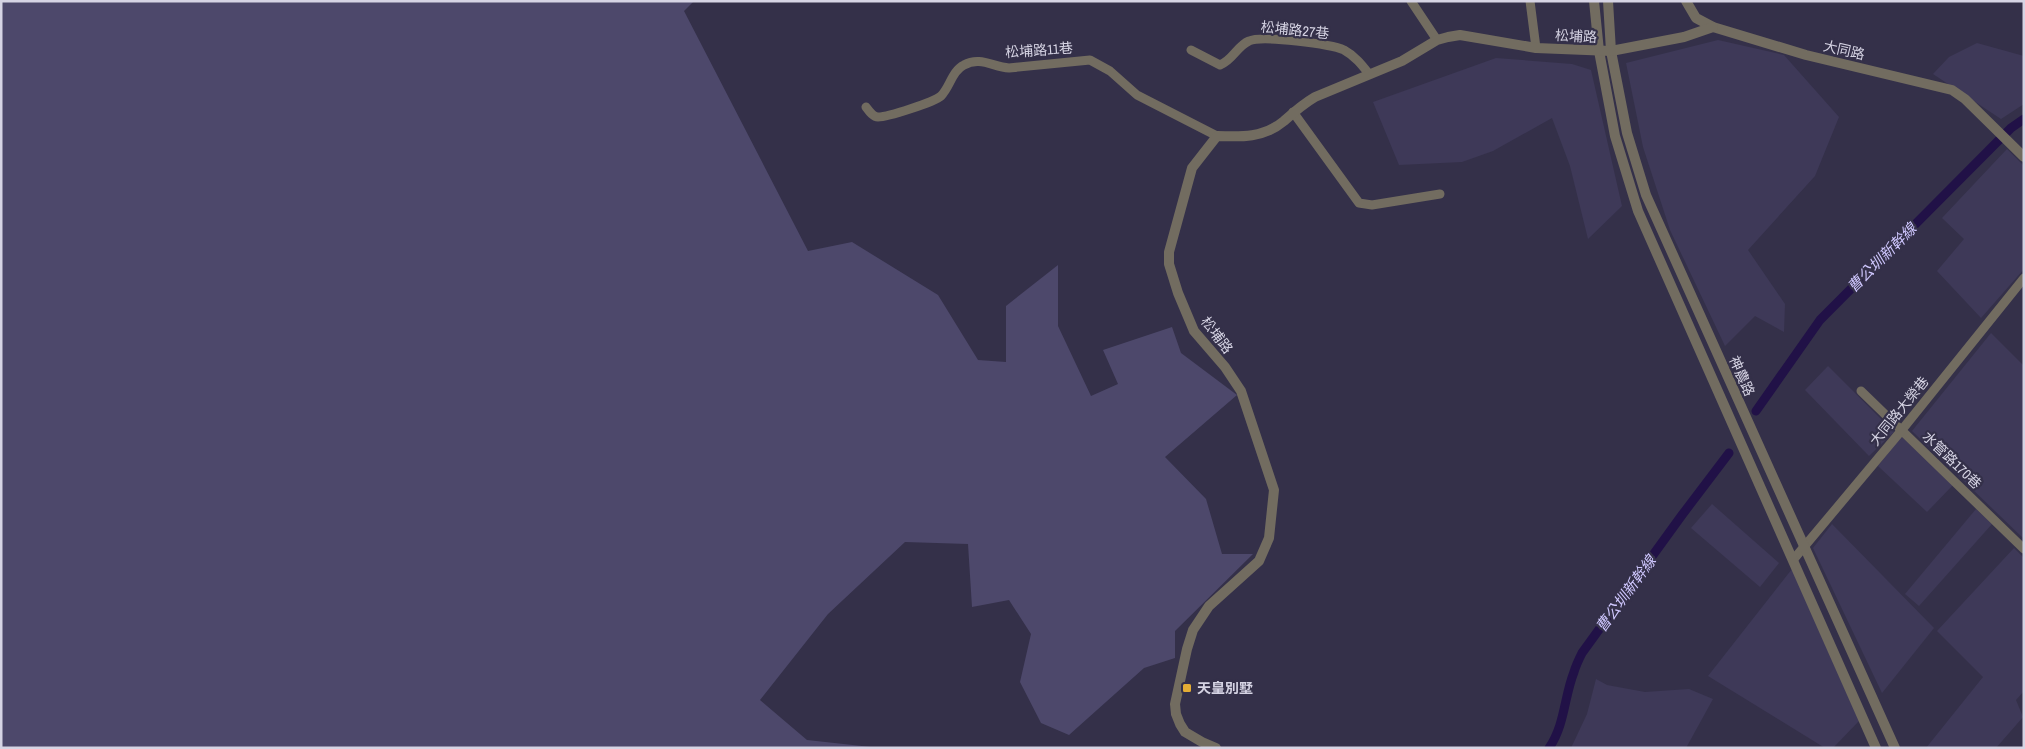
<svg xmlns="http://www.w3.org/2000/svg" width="2025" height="749" font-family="'Archivo Narrow','Noto Sans TC',sans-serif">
  <rect width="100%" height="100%" fill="#343049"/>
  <g fill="#3e3958">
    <polygon points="1718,40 1784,55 1839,117 1815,176 1748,250 1785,304 1784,332 1755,316 1725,346 1670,230 1643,147 1626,63"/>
    <polygon points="1977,43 2024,56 2024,104 2001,119 1933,74 1949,57"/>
    <polygon points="1496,58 1572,64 1591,70 1622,206 1588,239 1570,166 1552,118 1493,151 1462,162 1399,165 1373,102"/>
    <polygon points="2007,149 2024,166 2024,269 1981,318 1937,271 1964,239 1942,218"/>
    <polygon points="1991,333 2024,366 2024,539 1912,431"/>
    <polygon points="1828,366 1894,432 1869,456 1805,390"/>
    <polygon points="1901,436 1953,485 1927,512 1878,466"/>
    <polygon points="1712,504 1779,563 1760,587 1691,528"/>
    <polygon points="1976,509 1992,524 1919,606 1905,594"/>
    <polygon points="1832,524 1934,628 1882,693 1813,548"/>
    <polygon points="2014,548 2024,558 2024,691 2016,700 2023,717 1996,748 1926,748 1983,677 1937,631"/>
    <polygon points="1792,569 1859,721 1833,748 1825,748 1708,676"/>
    <polygon points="1596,679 1607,685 1645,692 1689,689 1713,699 1686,748 1571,748 1587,714"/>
  </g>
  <polygon fill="#4d486b" points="1,1 694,1 684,11 808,251 852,242 938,295 978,360 1006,362 1006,306 1058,265 1058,326 1091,396 1118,384 1103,350 1172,327 1181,353 1237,395 1165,457 1206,499 1222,554 1253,554 1175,631 1175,658 1144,668 1069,735 1041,723 1020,682 1031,634 1009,600 972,607 968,544 905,542 828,614 760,700 807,740 880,748 1,748"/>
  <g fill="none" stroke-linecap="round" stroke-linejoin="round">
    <g stroke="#211147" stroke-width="9">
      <polyline points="1756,411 1820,320 2011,128 2024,119"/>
      <path d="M1549,748C1565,725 1564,697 1574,672C1576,665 1579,659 1582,653L1682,515L1729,453"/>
    </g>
    <g stroke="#726c60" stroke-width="9">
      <polyline points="1411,1 1437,40"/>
      <polyline points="1530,1 1536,48"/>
      <path d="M1191,50L1220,65C1233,60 1237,46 1249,41C1262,35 1331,44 1344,50C1355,56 1362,65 1369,74"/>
      <path d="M866,107C869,111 873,117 878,117C888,117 934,102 941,96C950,87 952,71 964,65C980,56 993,67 1009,68L1090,60L1110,71L1137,95L1217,136"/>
      <polyline points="1293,112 1359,203 1372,205 1440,194"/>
      <polyline points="1861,391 2024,549"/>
      <polyline points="1793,560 1901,431 2024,278"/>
    </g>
    <g stroke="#726c60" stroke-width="10">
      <polyline points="1594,1 1599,51 1615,136 1638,211 1876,748"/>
      <polyline points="1608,1 1611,51 1627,133 1646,195 1895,748"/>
      <polyline points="1686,1 1696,18 1713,27 1806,55 1952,90 1965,99 2024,157"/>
      <path d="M1216,748L1202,742L1185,732L1180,724L1176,714L1175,704L1187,649L1193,630L1209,606L1259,561L1269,538L1274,490L1241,391L1225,367L1194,331L1178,293L1169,264V252L1192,168L1217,136C1241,137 1264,138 1284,121C1294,112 1303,104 1315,97L1402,61L1437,40L1448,37L1460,35L1536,48L1611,51L1684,37L1713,27"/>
    </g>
  </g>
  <rect fill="#e4ad35" stroke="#343049" stroke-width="2" x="1182" y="683" width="10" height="10" rx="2.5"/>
  <g text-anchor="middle" stroke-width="4.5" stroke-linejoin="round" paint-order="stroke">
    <g font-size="14" fill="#d6d4e4" stroke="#343049">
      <text transform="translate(1295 30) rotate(6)" y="5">松埔路27巷</text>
      <text transform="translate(1576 36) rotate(3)" y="5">松埔路</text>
      <text transform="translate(1039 50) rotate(-4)" y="5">松埔路11巷</text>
      <text transform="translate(1844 50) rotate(13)" y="5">大同路</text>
      <text transform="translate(1217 335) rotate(53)" y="5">松埔路</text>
      <text transform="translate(1742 376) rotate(66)" y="5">神農路</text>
      <text transform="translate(1899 411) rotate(-51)" y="5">大同路大榮巷</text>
      <text transform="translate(1952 460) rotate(44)" y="5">水管路170巷</text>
    </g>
    <g font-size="14" font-weight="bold" fill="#d6d4e4" stroke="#343049" text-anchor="start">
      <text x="1197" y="693">天皇別墅</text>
    </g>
    <g font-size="15" font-style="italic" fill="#cfc7fe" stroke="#343049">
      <text transform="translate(1882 258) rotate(-45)" y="5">曹公圳新幹線</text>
      <text transform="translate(1626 594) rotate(-54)" y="5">曹公圳新幹線</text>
    </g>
  </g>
  <rect width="2025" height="749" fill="none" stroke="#d6d4e4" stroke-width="5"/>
</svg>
